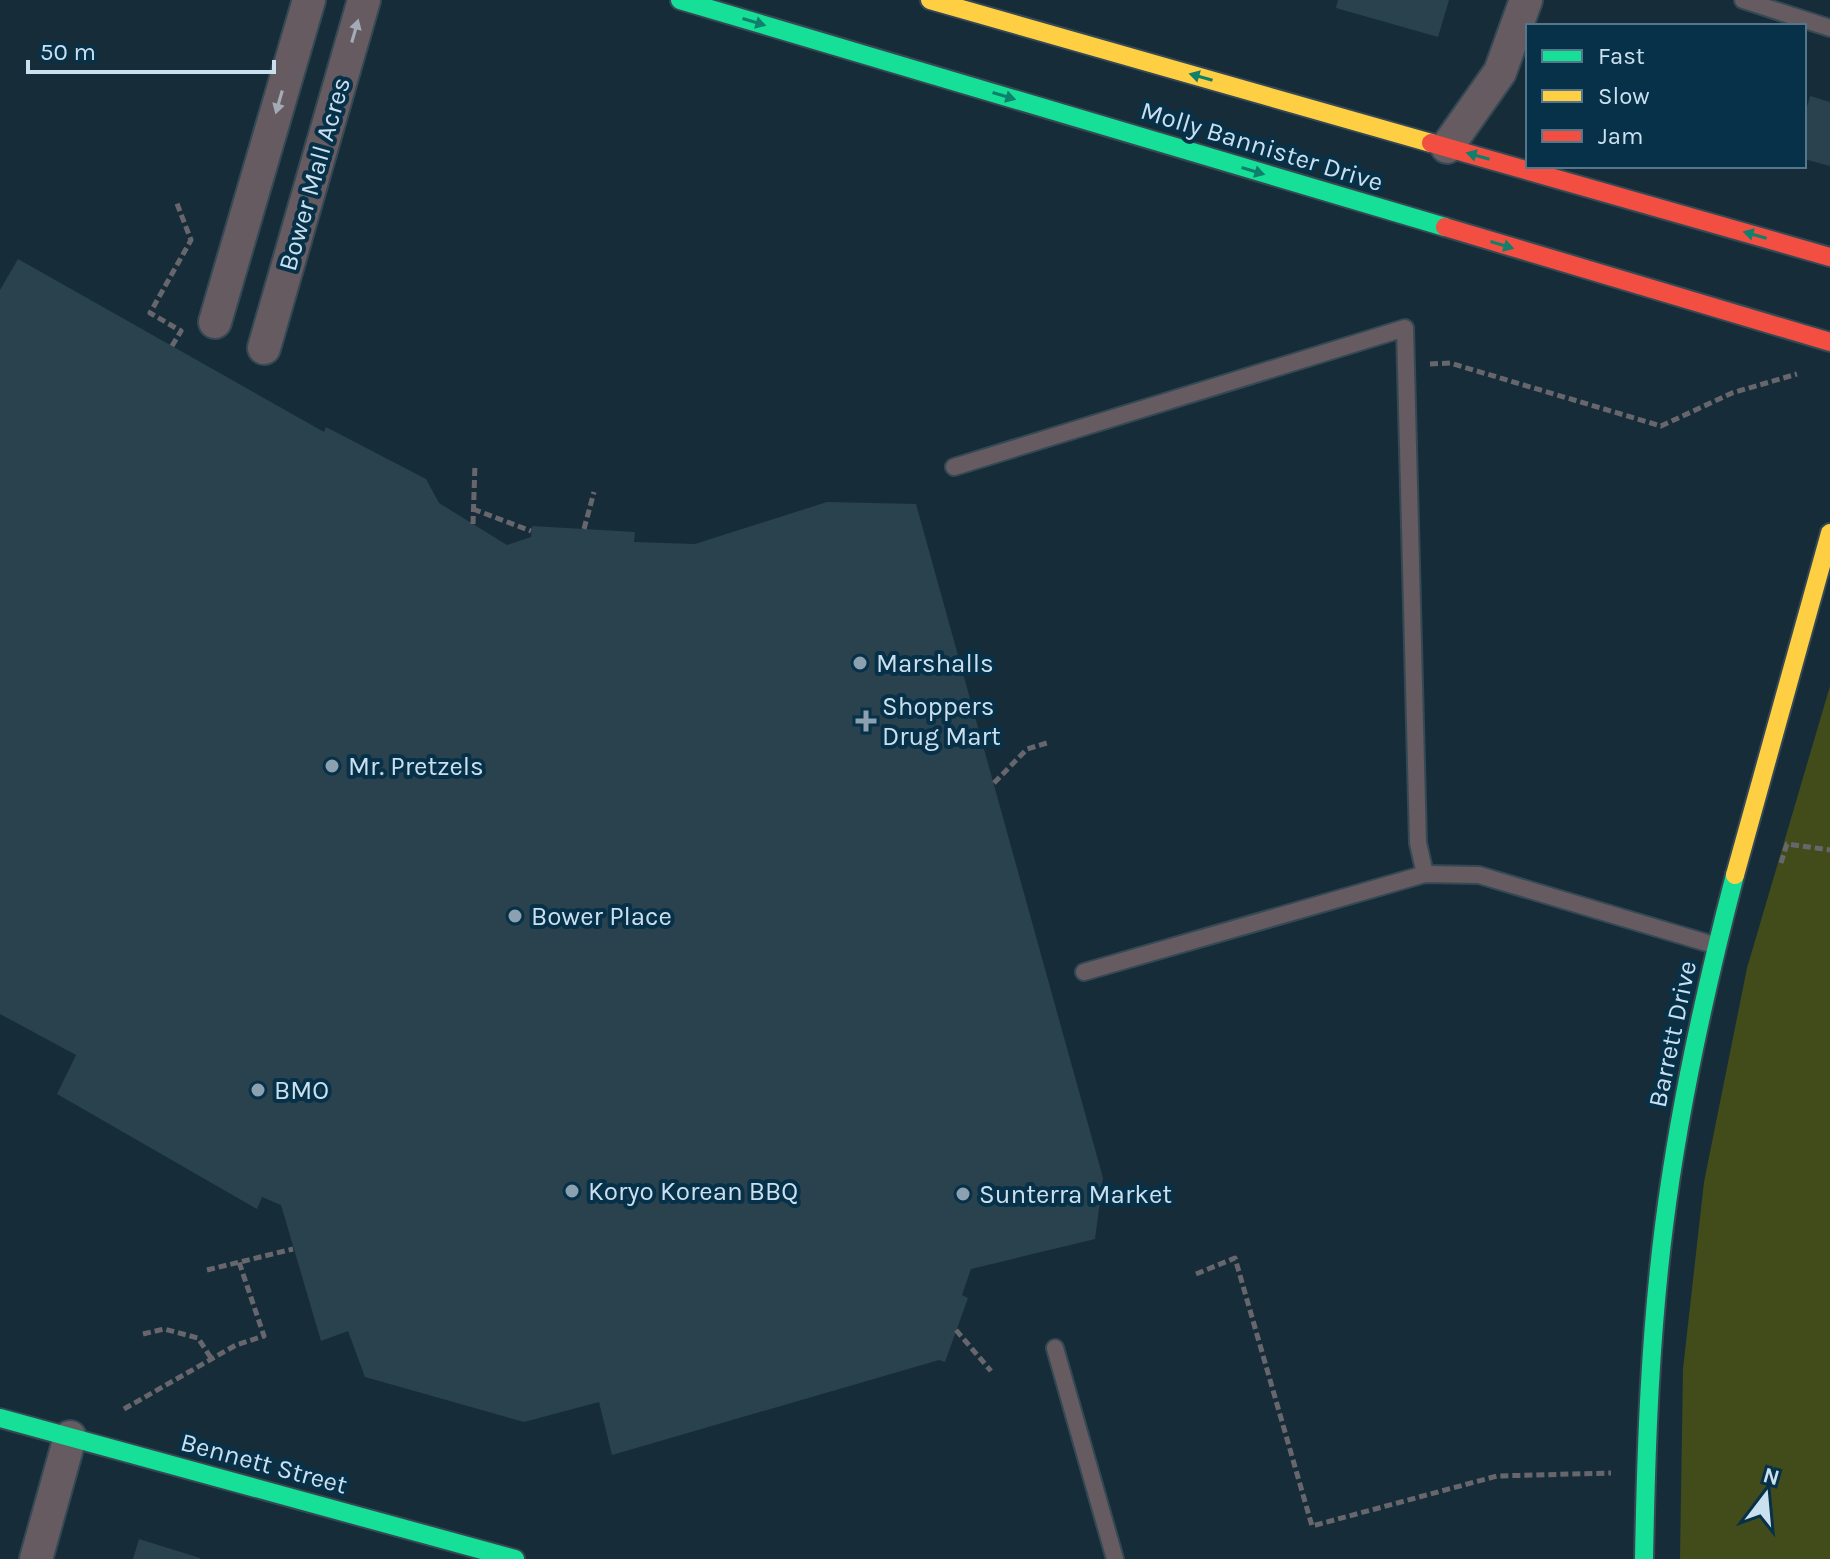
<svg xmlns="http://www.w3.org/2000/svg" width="1830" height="1559" font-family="Karla,sans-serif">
  <rect width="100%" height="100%" fill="#162d39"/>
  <polygon fill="#414c1a" points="1830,686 1830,1559 1680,1559 1683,1369 1704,1182 1747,968"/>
  <g fill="#29424e">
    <polygon points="1338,0 1449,0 1438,37 1336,8"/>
    <polygon points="1810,96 1830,102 1830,166 1804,159 1804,118"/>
    <polygon points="18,259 324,432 326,427 426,479 439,503 507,545 531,537 532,526 635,532 634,542 695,544 827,502 916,504 1103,1178 1095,1239 971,1269 962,1295 968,1298 945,1362 939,1360 612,1455 599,1402 524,1422 365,1377 348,1331 321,1341 281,1205 262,1197 257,1209 57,1094 76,1055 0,1014 0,290"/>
    <polygon points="139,1539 200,1558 200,1559 133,1559"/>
  </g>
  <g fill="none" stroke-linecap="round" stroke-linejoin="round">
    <g stroke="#354954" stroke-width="20">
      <g id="lane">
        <polyline points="1743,0 1830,28"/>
        <polyline points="954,467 1405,328 1418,843 1425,874"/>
        <polyline points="1084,972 1425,874 1479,875 1714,945"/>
        <polyline points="1055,1348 1115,1559"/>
      </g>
    </g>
    <g stroke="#354954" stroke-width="36">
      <g id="street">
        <polyline points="1447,147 1500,72 1526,0"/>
        <polyline points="215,322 309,0"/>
        <polyline points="264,348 364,0"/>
        <polyline points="36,1559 70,1437"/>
      </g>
    </g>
    <g stroke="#354954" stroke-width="22">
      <g id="fast">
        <polyline points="680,0 1445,227"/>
        <polyline points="0,1418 515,1559"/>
        <path d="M1644,1559C1646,1448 1650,1336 1664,1226C1679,1107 1705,990 1735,875"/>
      </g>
    </g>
    <g stroke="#354954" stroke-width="22">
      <g id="slow">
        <polyline points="930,0 1431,143"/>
        <polyline points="1735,875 1830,533"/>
      </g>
    </g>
    <g stroke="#354954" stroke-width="22">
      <g id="jam">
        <polyline points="1431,143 1830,257"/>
        <polyline points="1445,227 1830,342"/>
      </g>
    </g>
    <g stroke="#68666d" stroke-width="5" stroke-dasharray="8 4" stroke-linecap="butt">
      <polyline points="172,346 181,331 150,313 191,240 176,201"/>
      <polyline points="1430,364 1450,363 1661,426 1732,393 1797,374"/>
      <polyline points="473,509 531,531"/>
      <polyline points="473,524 475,464"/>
      <polyline points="584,529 594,492"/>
      <polyline points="994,783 1027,749 1050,742"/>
      <polyline points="1781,863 1787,844 1830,850"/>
      <polyline points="207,1270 293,1249"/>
      <polyline points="1196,1274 1235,1258 1312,1526 1497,1476 1611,1473"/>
      <polyline points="956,1330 991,1371"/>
      <polyline points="143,1334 164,1329 198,1338 211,1358"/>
      <polyline points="124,1409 236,1345 264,1336 239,1262"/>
    </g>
    <use href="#lane" stroke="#655b61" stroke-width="16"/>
    <use href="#street" stroke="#655b61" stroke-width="32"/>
    <use href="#fast" stroke="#16e098" stroke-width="18"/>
    <use href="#slow" stroke="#ffcf43" stroke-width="18"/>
    <use href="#jam" stroke="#f24e42" stroke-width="18"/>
  </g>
  <defs><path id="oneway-solid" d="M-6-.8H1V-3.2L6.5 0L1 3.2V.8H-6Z" transform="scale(2)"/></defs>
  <g fill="#0e806c">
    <use href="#oneway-solid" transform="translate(754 22) rotate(17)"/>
    <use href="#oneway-solid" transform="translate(1201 77) rotate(-164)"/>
    <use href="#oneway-solid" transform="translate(1004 96) rotate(17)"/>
    <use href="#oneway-solid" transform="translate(1478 156) rotate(-164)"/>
    <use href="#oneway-solid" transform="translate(1253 171) rotate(17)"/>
    <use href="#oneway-solid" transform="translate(1755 235) rotate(-164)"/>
    <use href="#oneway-solid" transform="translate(1502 245) rotate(17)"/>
  </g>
  <g fill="#a2abb6">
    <use href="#oneway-solid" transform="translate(355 31) rotate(-74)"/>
    <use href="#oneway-solid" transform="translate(279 102) rotate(106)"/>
  </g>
  <g fill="#8ca1af" stroke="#073148" stroke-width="3">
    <circle cx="860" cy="663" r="8"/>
    <path d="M862 709h8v8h8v8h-8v8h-8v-8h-8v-8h8z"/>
    <circle cx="332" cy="766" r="8"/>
    <circle cx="515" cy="916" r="8"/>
    <circle cx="258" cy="1090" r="8"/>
    <circle cx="572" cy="1191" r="8"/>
    <circle cx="963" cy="1194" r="8"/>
  </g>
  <g text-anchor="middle" stroke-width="8" stroke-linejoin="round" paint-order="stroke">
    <g font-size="26" fill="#cbe0ef" stroke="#073148">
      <text transform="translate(1262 146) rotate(17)" y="9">Molly Bannister Drive</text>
      <text transform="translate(314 174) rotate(-74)" y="9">Bower Mall Acres</text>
      <text transform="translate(1672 1034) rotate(-78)" y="9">Barrett Drive</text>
      <text transform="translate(264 1463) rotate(15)" y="9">Bennett Street</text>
    </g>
    <g font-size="26" fill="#cbe0ef" stroke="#073148" text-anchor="start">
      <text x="876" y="672">Marshalls</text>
      <text x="882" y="715">Shoppers<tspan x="882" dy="30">Drug Mart</tspan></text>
      <text x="348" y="775">Mr. Pretzels</text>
      <text x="531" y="925">Bower Place</text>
      <text x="274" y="1099">BMO</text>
      <text x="588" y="1200">Koryo Korean BBQ</text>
      <text x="979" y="1203">Sunterra Market</text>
    </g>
  </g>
  <rect x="1526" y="24" width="280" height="144" fill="#073148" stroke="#55778b" stroke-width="2"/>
  <rect x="1542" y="50" width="40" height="12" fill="#16e098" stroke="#55778b" stroke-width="2"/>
  <text x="1598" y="64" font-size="24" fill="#cbe0ef">Fast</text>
  <rect x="1542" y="90" width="40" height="12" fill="#ffcf43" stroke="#55778b" stroke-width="2"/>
  <text x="1598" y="104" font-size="24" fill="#cbe0ef">Slow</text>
  <rect x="1542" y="130" width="40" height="12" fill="#f24e42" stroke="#55778b" stroke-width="2"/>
  <text x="1598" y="144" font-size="24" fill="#cbe0ef">Jam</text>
  <g transform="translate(1766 1495) rotate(16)" stroke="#073148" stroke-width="6" paint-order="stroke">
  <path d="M0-6L14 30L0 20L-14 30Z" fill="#cbe0ef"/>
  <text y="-12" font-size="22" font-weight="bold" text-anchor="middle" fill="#cbe0ef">N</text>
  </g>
  <path d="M28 60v12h246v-12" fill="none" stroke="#cbe0ef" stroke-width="4"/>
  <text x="40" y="60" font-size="24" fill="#cbe0ef" stroke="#073148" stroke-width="6" paint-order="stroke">50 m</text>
</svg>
